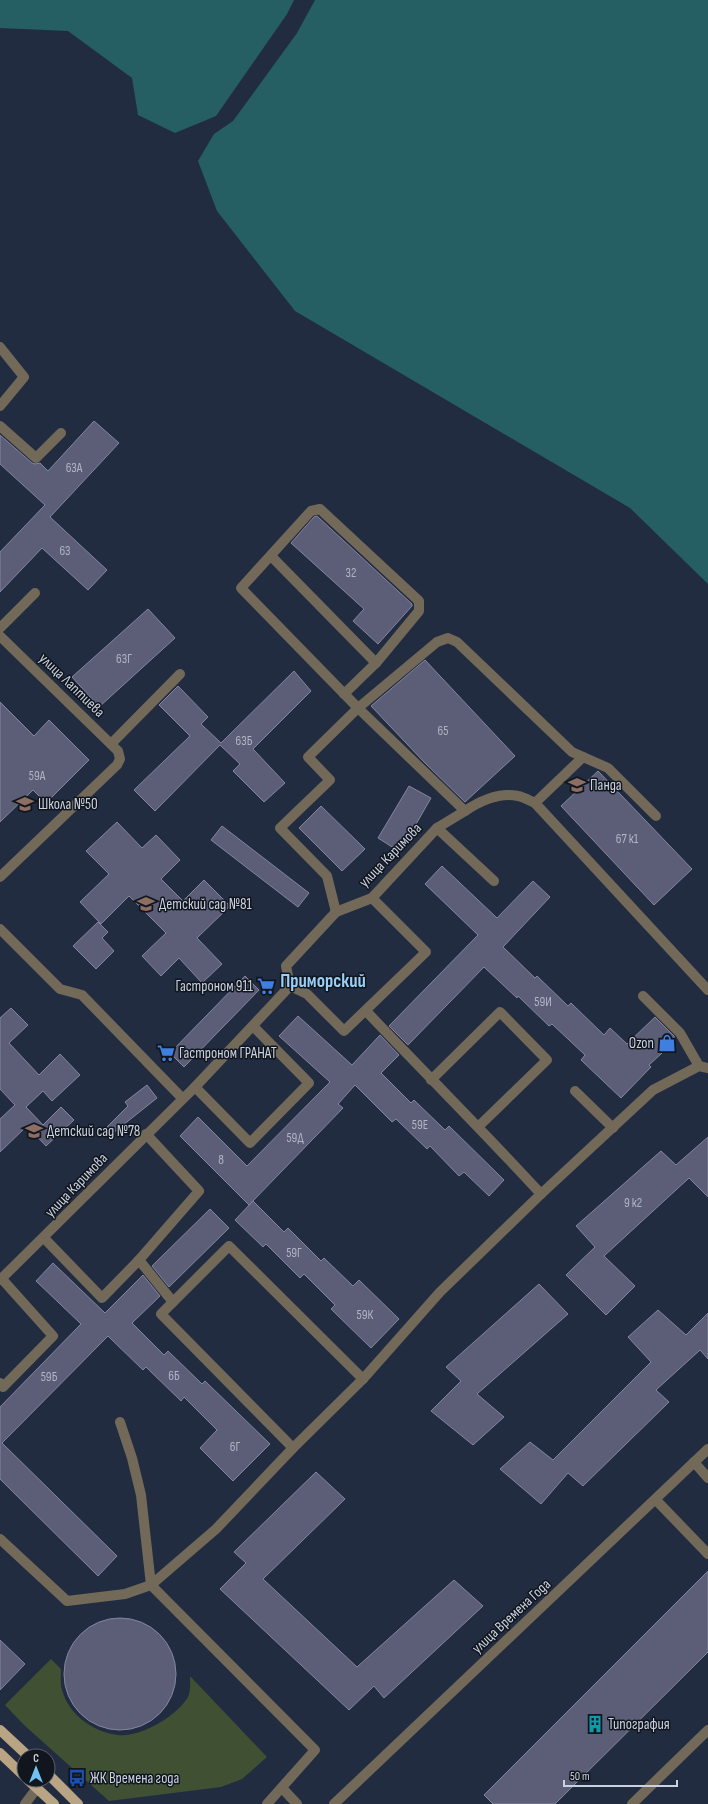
<svg xmlns="http://www.w3.org/2000/svg" width="708" height="1804" font-family="'Sofia Sans Condensed',sans-serif">
  <rect width="100%" height="100%" fill="#222c41"/>
  <path fill="#3f5033" d="M51,1659L61,1669C61,1675 60,1684 62,1690C69,1715 93,1732 118,1735C140,1738 177,1716 188,1697C191,1690 190,1682 190,1676L267,1757L242,1779L221,1787L109,1801L24,1725L5,1705Z"/>
  <g fill="#255e63">
    <polygon points="0,0 294,0 287,14 216,116 175,133 138,115 132,78 68,31 0,28"/>
    <polygon points="315,0 708,0 708,584 630,508 295,311 217,211 198,161 214,134 233,121 297,33"/>
  </g>
  <g fill="#5c5d76" stroke="#8486a1">
    <polygon points="94,421 119,443 50,517 107,570 88,590 42,548 0,592 0,552 45,505 0,464 0,435 32,463 35,464 40,463 48,471"/>
    <polygon points="317,516 412,604 412,606 378,644 353,621 364,609 291,543 314,517"/>
    <polygon points="148,609 175,638 99,707 72,677"/>
    <polygon points="425,660 515,756 465,802 424,762 371,706"/>
    <polygon points="294,671 311,691 253,749 285,783 264,802 233,771 240,764 220,745 155,811 134,790 190,736 159,705 178,686 208,717 201,724 221,743"/>
    <polygon points="0,702 34,736 49,720 89,760 46,803 33,790 0,822"/>
    <polygon points="598,771 692,869 654,905 561,806"/>
    <polygon points="409,786 431,798 400,852 378,838"/>
    <polygon points="321,806 365,849 342,871 299,828"/>
    <polygon points="117,822 142,848 156,835 180,860 161,879 183,901 204,880 230,906 197,938 222,964 202,983 179,958 161,976 142,956 166,933 129,896 101,924 80,902 109,874 86,851"/>
    <polygon points="222,826 309,893 298,907 211,840"/>
    <polygon points="442,866 497,918 533,881 550,897 503,947 535,978 537,976 568,1006 571,1003 604,1035 610,1028 627,1044 655,1017 674,1036 675,1041 649,1065 651,1067 621,1098 581,1060 585,1055 552,1024 549,1026 518,996 517,998 484,967 408,1045 389,1026 478,935 425,884"/>
    <polygon points="98,922 108,932 102,938 114,951 96,969 73,946"/>
    <polygon points="245,976 259,990 184,1067 170,1053"/>
    <polygon points="11,1008 28,1025 9,1043 39,1075 60,1054 80,1075 52,1101 43,1091 26,1107 43,1125 61,1107 74,1120 46,1146 27,1126 0,1152 0,1119 15,1105 0,1089 0,1018"/>
    <polygon points="298,1016 352,1065 380,1035 399,1055 381,1073 411,1103 414,1100 445,1130 449,1126 504,1180 489,1196 464,1172 459,1176 430,1146 427,1149 396,1119 392,1122 355,1085 338,1104 343,1108 249,1205 180,1136 198,1117 247,1166 330,1082 279,1036"/>
    <polygon points="147,1085 157,1098 113,1133 107,1127 128,1106 125,1102"/>
    <polygon points="708,1137 708,1197 689,1178 604,1256 635,1286 606,1315 566,1275 595,1247 576,1226 661,1151 676,1165"/>
    <polygon points="253,1201 284,1232 288,1228 321,1261 324,1258 353,1286 359,1280 399,1319 371,1348 331,1309 335,1305 304,1274 300,1278 266,1244 263,1247 235,1220"/>
    <polygon points="210,1209 229,1228 169,1287 152,1266"/>
    <polygon points="53,1263 105,1313 143,1275 160,1296 132,1323 164,1355 168,1351 202,1384 205,1381 270,1444 233,1481 200,1448 217,1430 184,1397 181,1401 146,1367 143,1370 108,1336 2,1443 117,1556 98,1576 0,1479 0,1407 81,1324 36,1281"/>
    <polygon points="539,1284 568,1314 477,1394 504,1417 473,1445 431,1411 461,1381 446,1367"/>
    <polygon points="658,1310 686,1335 708,1313 708,1359 700,1350 656,1390 669,1402 583,1486 568,1473 541,1504 500,1469 530,1442 553,1460 651,1362 628,1337"/>
    <polygon points="316,1472 345,1499 263,1579 357,1667 454,1580 483,1606 384,1698 374,1686 349,1710 220,1589 246,1563 234,1552"/>
    <polygon points="708,1571 708,1652 555,1804 493,1804 484,1795"/>
    <circle cx="120" cy="1674" r="56"/>
    <polygon points="0,1640 25,1664 0,1690"/>
  </g>
  <g fill="none" stroke-linecap="round" stroke-linejoin="round">
    <g stroke="#736959" stroke-width="10">
      <polyline points="0,347 24,377 0,406"/>
      <polyline points="0,426 36,458 61,433"/>
      <polyline points="271,556 376,663 344,694"/>
      <polyline points="0,628 35,593"/>
      <polyline points="0,636 118,751 120,759 117,765 0,877"/>
      <path d="M376,663L419,611V601L320,509L311,511L241,588L358,708L465,811C480,801 499,792 518,796C524,797 530,801 535,803L708,990"/>
      <polyline points="111,744 180,674"/>
      <polyline points="535,803 583,757"/>
      <polyline points="437,828 494,881"/>
      <polyline points="336,912 327,876 280,828 330,780 308,757 358,708 437,642 448,638 457,642 572,752 608,768 656,816"/>
      <polyline points="0,929 60,989 82,995 182,1098"/>
      <polyline points="290,986 307,994 344,1031 426,952 372,898"/>
      <polyline points="643,996 680,1033 699,1066"/>
      <path d="M366,1011C424,1072 484,1132 541,1194"/>
      <polyline points="431,1080 500,1012 547,1060 479,1126"/>
      <polyline points="195,1087 250,1143 309,1083 253,1026"/>
      <polyline points="575,1091 613,1128"/>
      <polyline points="44,1238 102,1298 139,1260 199,1191 146,1134"/>
      <polyline points="139,1260 173,1302"/>
      <polyline points="0,1280 195,1087 290,986 286,966 336,912 372,898 437,828 465,811"/>
      <polyline points="0,1383 3,1387 53,1336 2,1279"/>
      <polyline points="120,1422 132,1458 141,1495 151,1585 315,1750 267,1804"/>
      <polyline points="293,1448 161,1314 229,1246 363,1379"/>
      <polyline points="694,1462 708,1478"/>
      <polyline points="656,1500 708,1554"/>
      <polyline points="0,1539 67,1601 125,1594 151,1585 216,1529 293,1448 363,1379 440,1292 541,1194 653,1090 699,1066 708,1068"/>
      <polyline points="282,1788 297,1804"/>
      <polyline points="25,1804 37,1788"/>
      <polyline points="334,1804 708,1449"/>
      <polyline points="632,1804 708,1730"/>
    </g>
    <g stroke="#b9a584" stroke-width="10">
      <polyline points="0,1730 28,1756"/>
      <polyline points="0,1753 24,1776"/>
      <polyline points="48,1774 78,1804"/>
      <polyline points="28,1780 54,1804"/>
    </g>
  </g>
  <defs>
    <g id="school-bare" transform="scale(1.38)"><path d="M0-5L7-2L0 1L-7-2ZM-4 1L0 2.5L4 1V4Q0 6-4 4Z" fill="#8d6e63" stroke="#10151e" stroke-width="2.5" paint-order="stroke"/></g>
    <g id="supermarket-bare" transform="scale(1.38)"><path d="M-6-5.5h2.5l.6 2H6L4.5 2H-2.5L-4.4-4H-6ZM-1.5 3.2a1.3 1.3 0 1 0 .1 0ZM3 3.2a1.3 1.3 0 1 0 .1 0Z" fill="#3f7fe0" stroke="#10151e" stroke-width="2.5" paint-order="stroke"/></g>
    <g id="shop-bare" transform="scale(1.38)"><path d="M-5-2.5h2.3a2.7 3.5 0 0 1 5.4 0H5L5.5 6h-11ZM-1.5-2.5h3a1.5 2.3 0 0 0-3 0Z" fill="#3f7fe0" stroke="#10151e" stroke-width="2.5" paint-order="stroke"/></g>
    <g id="building-bare" transform="scale(1.38)"><path d="M-4-6H4V6H1V3H-1V6H-4ZM-2.5-4.3h1.7v1.8h-1.7ZM.8-4.3h1.7v1.8H.8ZM-2.5-1h1.7V.8h-1.7ZM.8-1h1.7V.8H.8Z" fill="#0f9aa8" stroke="#10151e" stroke-width="2.5" paint-order="stroke"/></g>
    <g id="bus-bare" transform="scale(1.38)"><path d="M-5-6H5V4H4V6H2V4H-2V6H-4V4H-5ZM-3.5-4V0h7V-4ZM-3.5 1.2v1.5H-2V1.2ZM2 1.2v1.5H3.5V1.2Z" fill="#1a4fb4" stroke="#10151e" stroke-width="2.5" paint-order="stroke"/></g>
  </defs>
  <g fill-rule="evenodd">
    <use href="#school-bare" x="577" y="785"/>
    <use href="#school-bare" x="25" y="804"/>
    <use href="#school-bare" x="146" y="904"/>
    <use href="#supermarket-bare" x="266" y="986"/>
    <use href="#shop-bare" x="667" y="1043"/>
    <use href="#supermarket-bare" x="166" y="1053"/>
    <use href="#school-bare" x="34" y="1131"/>
    <use href="#building-bare" x="595" y="1724"/>
    <use href="#bus-bare" x="77" y="1778"/>
  </g>
  <g text-anchor="middle" stroke-width="3" stroke-linejoin="round" paint-order="stroke">
    <g font-size="13" fill="#afb5c5">
      <text x="74" y="472">63А</text>
      <text x="65" y="555">63</text>
      <text x="351" y="577">32</text>
      <text x="124" y="663">63Г</text>
      <text x="443" y="735">65</text>
      <text x="244" y="745">63Б</text>
      <text x="37" y="780">59А</text>
      <text x="627" y="843">67 к1</text>
      <text x="543" y="1006">59И</text>
      <text x="420" y="1129">59Е</text>
      <text x="295" y="1142">59Д</text>
      <text x="221" y="1164">8</text>
      <text x="633" y="1207">9 к2</text>
      <text x="294" y="1257">59Г</text>
      <text x="365" y="1319">59К</text>
      <text x="174" y="1380">6Б</text>
      <text x="49" y="1381">59Б</text>
      <text x="235" y="1451">6Г</text>
    </g>
    <g font-size="15" fill="#cbd2df" stroke="#10151e">
      <text transform="translate(72 685) rotate(44)" y="5">улица Лаптиева</text>
      <text transform="translate(390 855) rotate(-46)" y="5">улица Каримова</text>
      <text transform="translate(76 1185) rotate(-46)" y="5">улица Каримова</text>
      <text transform="translate(511 1616) rotate(-43)" y="5">улица Времена Года</text>
    </g>
    <g font-size="15" fill="#cbd2df" stroke="#10151e" text-anchor="start">
      <text x="590" y="790">Панда</text>
      <text x="38" y="809">Школа №50</text>
      <text x="159" y="909">Детский сад №81</text>
      <text x="253" y="991" text-anchor="end">Гастроном 911</text>
      <text x="654" y="1048" text-anchor="end">Ozon</text>
      <text x="179" y="1058">Гастроном ГРАНАТ</text>
      <text x="47" y="1136">Детский сад №78</text>
      <text x="608" y="1729">Типография</text>
      <text x="90" y="1783">ЖК Времена года</text>
    </g>
    <g font-size="19" font-weight="bold" fill="#98d0f7" stroke="#10151e">
      <text x="323" y="987">Приморский</text>
    </g>
  </g>
  <g transform="translate(36 1768)"><circle r="19" fill="#10151e" stroke="#5b616b"/>
  <path d="M0-3L7 15L0 10L-7 15Z" fill="#72c1f5"/>
  <text y="-6" font-size="11" font-weight="bold" text-anchor="middle" fill="#cbd2df">С</text>
  </g>
  <path d="M564 1780v6h113v-6" fill="none" stroke="#cbd2df" stroke-width="2"/>
  <text x="570" y="1780" font-size="12" fill="#cbd2df" stroke="#10151e" stroke-width="3" paint-order="stroke">50 m</text>
</svg>
